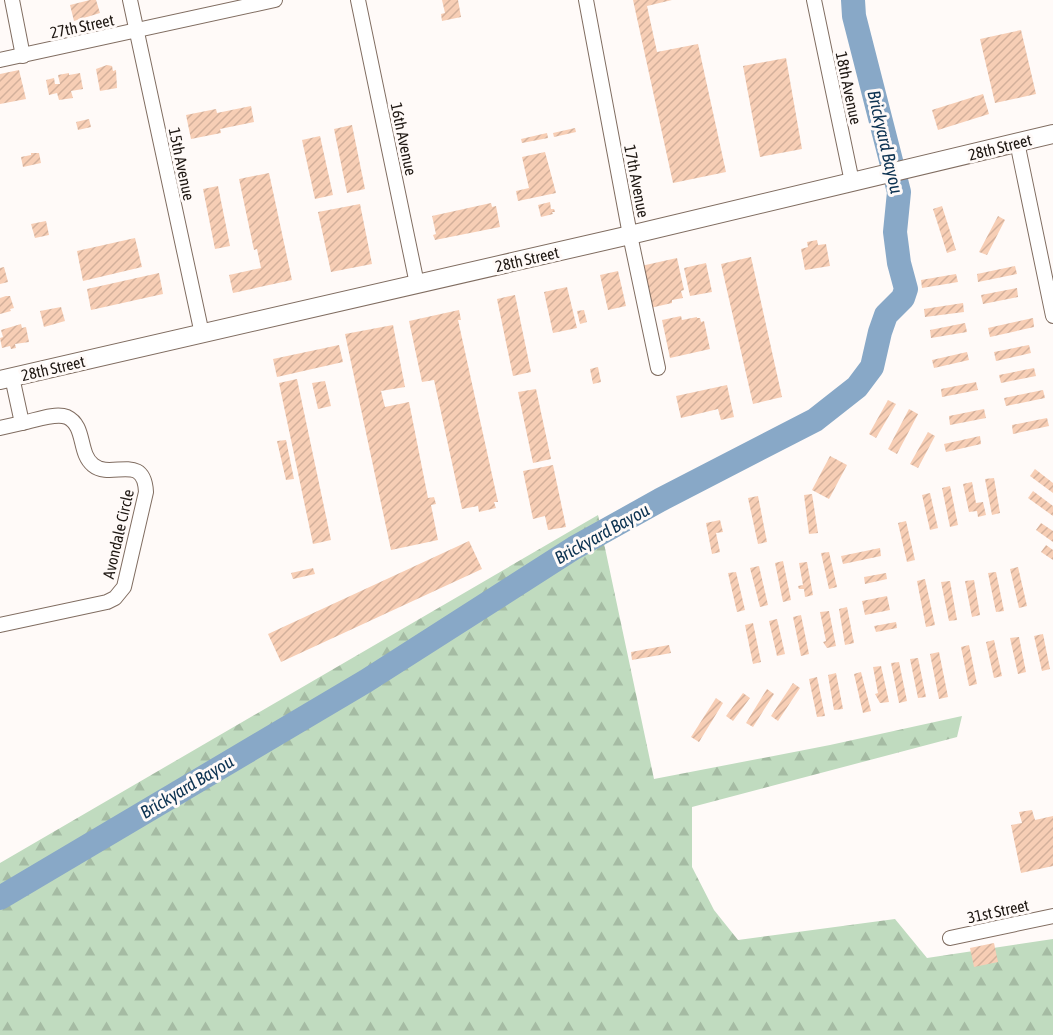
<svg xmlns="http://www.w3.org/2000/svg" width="1053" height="1035" font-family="'Asap Condensed',sans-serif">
  <defs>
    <pattern id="forest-firs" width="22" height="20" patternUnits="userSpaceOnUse" patternTransform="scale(1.5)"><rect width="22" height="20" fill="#c0dbbf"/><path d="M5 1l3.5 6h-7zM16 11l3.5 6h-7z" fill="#a5bba3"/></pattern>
    <pattern id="building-hatch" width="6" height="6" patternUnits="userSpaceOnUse" patternTransform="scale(1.5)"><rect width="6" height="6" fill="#f7ceb5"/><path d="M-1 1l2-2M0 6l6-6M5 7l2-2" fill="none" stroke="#d3b09b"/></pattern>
  </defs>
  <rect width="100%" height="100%" fill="#fffaf8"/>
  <polygon fill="url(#forest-firs)" points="598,515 654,779 830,745 962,716 957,737 692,807 692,867 714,910 738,940 895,919 927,958 1053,939 1053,1035 0,1035 0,863"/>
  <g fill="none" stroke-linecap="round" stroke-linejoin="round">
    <polyline stroke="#88a8c7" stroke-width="24" points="0,898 366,681 574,548 660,500 815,420 857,387 872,367 880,332 886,315 903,298 906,289 899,263 895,232 899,192 854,16 853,0"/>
  </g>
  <g fill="url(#building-hatch)">
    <polygon points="90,0 96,0 100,13 74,21 70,5"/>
    <polygon points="442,0 458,0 461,17 442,21 441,14 445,13"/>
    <polygon points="633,0 672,0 647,6 657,52 698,44 726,172 673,183"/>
    <polygon points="1021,30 1036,94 995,103 980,39"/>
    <polygon points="786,58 802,149 760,157 743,66"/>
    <polygon points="107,65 112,66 113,71 116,70 117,88 100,91 96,69"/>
    <polygon points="19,70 26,99 0,104 0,74"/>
    <polygon points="69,73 69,75 80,73 83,89 71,91 73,98 59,100 57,93 49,95 46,80 54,78 55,84 60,84 58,75"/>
    <polygon points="983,94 989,114 938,130 932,110"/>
    <polygon points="251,106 254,122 220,129 221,133 191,139 186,115 216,109 217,113"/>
    <polygon points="89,119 91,127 78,130 76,122"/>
    <polygon points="352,125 365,189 347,193 334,129"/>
    <polygon points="575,128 576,132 554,137 553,133"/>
    <polygon points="547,133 548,138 522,143 521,139"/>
    <polygon points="320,136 333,195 315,199 302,140"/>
    <polygon points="545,152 556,193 518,201 516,191 529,188 522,157"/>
    <polygon points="31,153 39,153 41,163 23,167 21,157 31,155"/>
    <polygon points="269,173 292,280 233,293 229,275 261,268 257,249 254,250 239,179"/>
    <polygon points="218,186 230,246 215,249 203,189"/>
    <polygon points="550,202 551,209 554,209 555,212 552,212 553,214 541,217 538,205"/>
    <polygon points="491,203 492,207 496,206 500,227 435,240 433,235 436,234 432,216"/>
    <polygon points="360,204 372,264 331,272 318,212"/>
    <polygon points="942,206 956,250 947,253 933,209"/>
    <polygon points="998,216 1005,220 987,255 979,252"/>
    <polygon points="46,221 49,235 35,238 31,224"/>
    <polygon points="135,238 142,267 83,281 77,251"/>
    <polygon points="817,240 818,245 826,244 830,266 805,270 801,249 808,247 807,242"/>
    <polygon points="751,257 782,397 753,404 721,264"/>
    <polygon points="677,258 684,290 681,291 683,298 672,300 672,303 650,308 641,266"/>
    <polygon points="706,263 712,292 690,296 684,268"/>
    <polygon points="1015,266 1017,274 978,282 977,274"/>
    <polygon points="4,267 8,282 0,284 0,268"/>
    <polygon points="618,271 626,306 608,310 600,275"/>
    <polygon points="159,273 163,294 91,310 87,289"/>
    <polygon points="956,274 958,282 922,288 921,280"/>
    <polygon points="567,287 577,328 553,333 544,292"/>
    <polygon points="1017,288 1018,297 983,304 981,295"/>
    <polygon points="515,295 531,372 513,376 497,299"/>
    <polygon points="6,296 10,296 14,308 10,309 11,311 0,314 0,298"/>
    <polygon points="963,303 964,312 925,317 924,309"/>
    <polygon points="61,307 65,321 44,327 40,311"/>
    <polygon points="459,310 461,320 458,320 498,502 494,502 496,508 479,512 478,506 462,509 434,380 422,382 409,321"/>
    <polygon points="584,310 587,322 580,324 577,311"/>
    <polygon points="681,316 682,320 697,317 697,318 700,318 701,322 704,321 710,349 670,358 662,320"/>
    <polygon points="1033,318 1034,327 990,337 988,328"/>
    <polygon points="965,323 967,332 931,338 930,330"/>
    <polygon points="21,324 22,328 26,327 29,342 15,344 16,348 11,349 10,346 2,348 0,338 3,337 1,330"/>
    <polygon points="393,325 405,387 381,391 385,407 409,402 428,498 434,497 436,504 431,505 438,540 391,550 345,334"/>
    <polygon points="339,345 343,362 277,377 273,359"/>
    <polygon points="1029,345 1031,353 996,361 994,352"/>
    <polygon points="967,352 969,360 934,368 932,360"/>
    <polygon points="598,367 601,382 593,384 590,369"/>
    <polygon points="1034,368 1036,376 1001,383 999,375"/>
    <polygon points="297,379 331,540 313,544 279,383"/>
    <polygon points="325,381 331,406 318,409 312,383"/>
    <polygon points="976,382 978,390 942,397 941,389"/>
    <polygon points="727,385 734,417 721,420 718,409 681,418 676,396"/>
    <polygon points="536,389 551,459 533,463 518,392"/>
    <polygon points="1043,390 1045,398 1006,406 1004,398"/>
    <polygon points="888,400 896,404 876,438 869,434"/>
    <polygon points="909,409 918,414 897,454 888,449"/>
    <polygon points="984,409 986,418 950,425 949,416"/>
    <polygon points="1047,418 1049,426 1013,434 1012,425"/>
    <polygon points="928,432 935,436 918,468 910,464"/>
    <polygon points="980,436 981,444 946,452 944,444"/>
    <polygon points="286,440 294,479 286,480 277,441"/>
    <polygon points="830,456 847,465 829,499 812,490"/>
    <polygon points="553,465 566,527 548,530 545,516 533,519 523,471"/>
    <polygon points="1035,469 1053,483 1053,493 1030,476"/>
    <polygon points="994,478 1000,513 992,515 985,479"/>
    <polygon points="972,482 976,503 983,502 986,515 978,517 977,511 969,512 963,484"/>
    <polygon points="950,486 958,525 950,527 942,488"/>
    <polygon points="1033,491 1053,506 1053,516 1028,498"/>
    <polygon points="930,493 938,528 930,530 922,495"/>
    <polygon points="812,494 818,533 809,534 804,495"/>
    <polygon points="758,496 767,542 758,544 748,498"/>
    <polygon points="720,520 723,532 716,533 720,552 712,554 706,523"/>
    <polygon points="906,521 915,560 907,562 898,523"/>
    <polygon points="1041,523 1053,531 1053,542 1036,530"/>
    <polygon points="469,541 482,569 281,662 268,634"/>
    <polygon points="1046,545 1053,550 1053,560 1041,552"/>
    <polygon points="880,548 881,556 843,564 841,556"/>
    <polygon points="829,552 837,587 829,589 821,553"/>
    <polygon points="783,561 791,600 783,602 775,563"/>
    <polygon points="807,562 813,595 805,597 804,589 799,589 798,586 803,585 799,563"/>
    <polygon points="759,566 768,605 760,607 750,568"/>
    <polygon points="1018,567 1027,606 1019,608 1010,569"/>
    <polygon points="313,568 315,574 293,579 291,573"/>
    <polygon points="736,572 745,610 737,612 728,573"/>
    <polygon points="996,572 1004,611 996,612 988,573"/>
    <polygon points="886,573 887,579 865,584 864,577"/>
    <polygon points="925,579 935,625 926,627 917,581"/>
    <polygon points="974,580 980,615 972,617 965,581"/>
    <polygon points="950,581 957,620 949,621 941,582"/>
    <polygon points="887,596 890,610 865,615 862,601"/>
    <polygon points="847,607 854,643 845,645 839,609"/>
    <polygon points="829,611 836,646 827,648 823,642 826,641 820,612"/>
    <polygon points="801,615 809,654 801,656 793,617"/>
    <polygon points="777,619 785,654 777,656 769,621"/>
    <polygon points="896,622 897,628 876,632 874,626"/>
    <polygon points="753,623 761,662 753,664 745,625"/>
    <polygon points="1043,634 1050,669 1042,671 1034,636"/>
    <polygon points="1019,637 1026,672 1018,674 1010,638"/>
    <polygon points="994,640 1002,676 994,678 986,642"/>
    <polygon points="669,645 671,653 632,660 631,652"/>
    <polygon points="969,645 977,684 969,686 961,647"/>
    <polygon points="939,652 948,697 939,699 930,654"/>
    <polygon points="918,658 926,697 918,698 910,659"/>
    <polygon points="899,662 907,701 899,703 891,663"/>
    <polygon points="881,666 889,702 880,703 875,694 878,693 873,667"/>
    <polygon points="861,672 871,711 863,713 854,674"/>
    <polygon points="836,673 843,709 834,710 828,675"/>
    <polygon points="817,677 825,716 817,717 809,679"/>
    <polygon points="793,683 800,688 778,721 771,716"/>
    <polygon points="767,689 774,694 753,727 746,723"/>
    <polygon points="743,693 750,698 733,721 726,716"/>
    <polygon points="716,698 723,703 699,742 691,737"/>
    <polygon points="1032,810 1035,820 1053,816 1053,866 1021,873 1011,825 1022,823 1019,812"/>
    <polygon points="994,943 998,962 974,967 970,948"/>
  </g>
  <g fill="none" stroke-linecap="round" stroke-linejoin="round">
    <g stroke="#806d61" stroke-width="16">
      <g id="minor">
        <polyline points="12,0 23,56"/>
        <polyline points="130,0 202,334"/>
        <polyline points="358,0 417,284"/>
        <polyline points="586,0 630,235 658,368"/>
        <polyline points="814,0 852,182"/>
        <polyline points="0,60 275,0"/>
        <polyline points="1017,142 1053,316"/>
        <polyline points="0,428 22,423"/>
        <path d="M0,625L107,602L115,598L124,587L146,492C144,452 111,480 93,465C78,453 86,426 67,417C55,412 34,421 22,423L12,377"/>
        <polyline points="950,938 1053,916"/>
      </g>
    </g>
    <g stroke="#806d61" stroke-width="20">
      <polyline id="major" points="0,380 630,235 1053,134"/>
    </g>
    <use href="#minor" stroke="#fff" stroke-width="14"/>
    <use href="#major" stroke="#fff" stroke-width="18"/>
  </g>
  <g text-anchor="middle" stroke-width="6" stroke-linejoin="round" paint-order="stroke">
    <g font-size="16" fill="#1e1712" stroke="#fffaf8">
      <text transform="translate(82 26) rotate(-12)" y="6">27th Street</text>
      <text transform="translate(849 88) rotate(78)" y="6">18th Avenue</text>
      <text transform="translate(404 139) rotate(78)" y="6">16th Avenue</text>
      <text transform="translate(1000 147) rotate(-14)" y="6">28th Street</text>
      <text transform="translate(182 164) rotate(78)" y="6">15th Avenue</text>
      <text transform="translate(637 181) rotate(79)" y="6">17th Avenue</text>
      <text transform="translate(527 259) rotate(-13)" y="6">28th Street</text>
      <text transform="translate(53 368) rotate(-13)" y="6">28th Street</text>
      <text transform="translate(118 534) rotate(-77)" y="6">Avondale Circle</text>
      <text transform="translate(998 911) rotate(-12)" y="6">31st Street</text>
    </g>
    <g font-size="18" font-style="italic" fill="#0c3251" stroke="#fffaf8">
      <text transform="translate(885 142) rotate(77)" y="6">Brickyard Bayou</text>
      <text transform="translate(602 534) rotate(-29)" y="6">Brickyard Bayou</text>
      <text transform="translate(187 787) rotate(-31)" y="6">Brickyard Bayou</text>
    </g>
  </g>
</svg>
